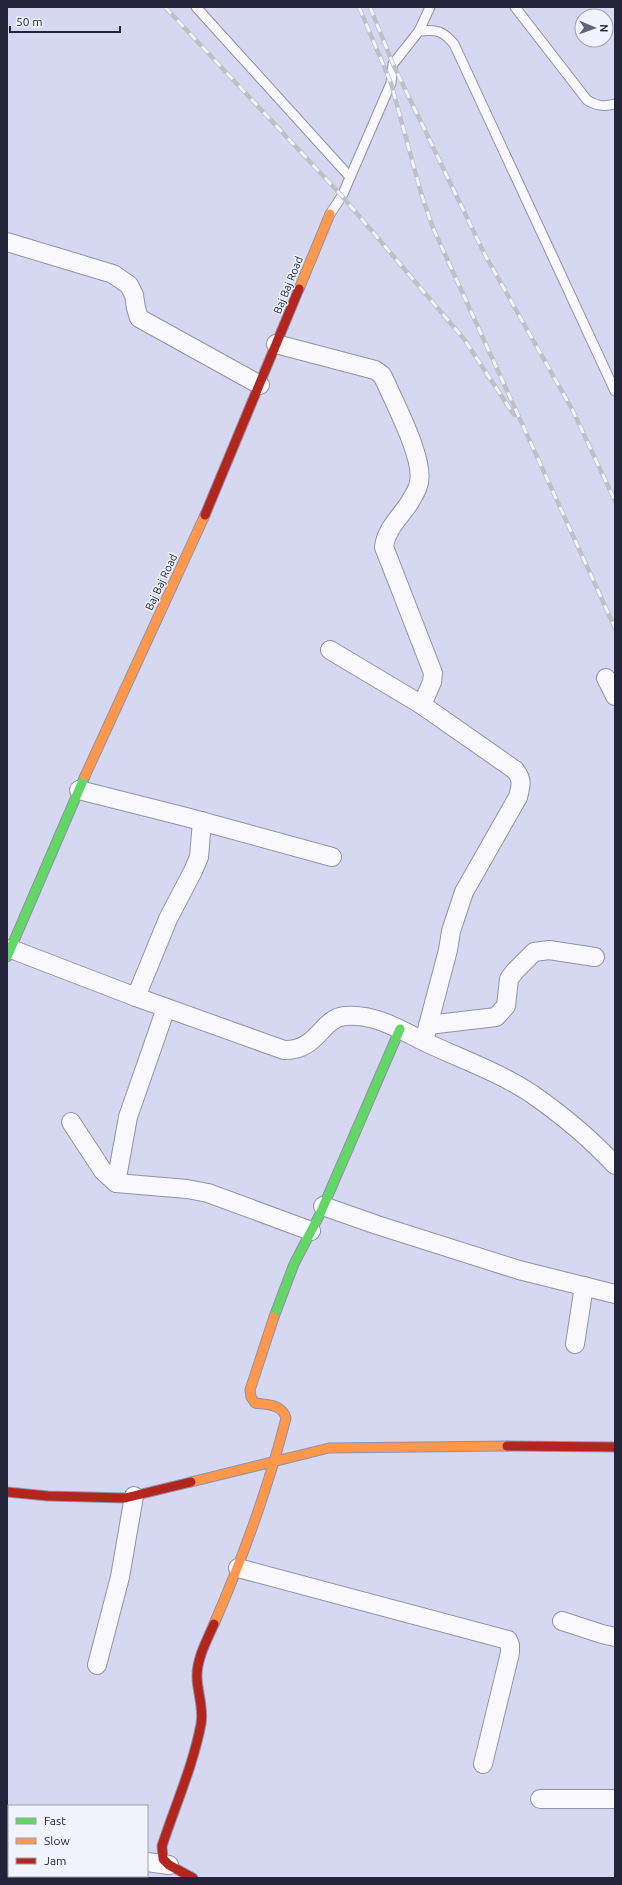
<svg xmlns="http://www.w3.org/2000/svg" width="622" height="1885" font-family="Ubuntu,sans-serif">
  <rect width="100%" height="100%" fill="#d6d8f1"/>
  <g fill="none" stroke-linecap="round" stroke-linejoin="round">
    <g stroke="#9192a7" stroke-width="11">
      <g id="lane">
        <polyline points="196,7 350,177"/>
        <path d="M515,7L587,100C596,106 604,107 615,104"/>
        <polyline points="419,31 430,7"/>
        <path d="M330,214L342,196L391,83L393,64L419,31C437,29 443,31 454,44L615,391"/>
      </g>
    </g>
    <g stroke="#9192a7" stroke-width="20">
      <g id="street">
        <polyline points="7,242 113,274 129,285 134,295 136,308 139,318 260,385"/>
        <path d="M276,344L375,370L382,375L386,383C396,406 424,459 419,482C418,490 413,496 410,502C401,516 386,529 384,547L433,673L432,682L422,705"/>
        <path d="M330,650L422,705L515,770C523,780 521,785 518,797L464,892L451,931L448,950L424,1041"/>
        <polyline points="606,678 615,696"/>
        <polyline points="79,790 186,817 332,857"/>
        <path d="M11,949L136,997L284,1050C318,1051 321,1018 345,1016C374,1013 401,1030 425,1042C461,1059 499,1072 532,1094C562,1115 590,1138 615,1165"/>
        <polyline points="136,997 168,919 193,871 199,857 202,821"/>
        <polyline points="428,1025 496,1017 506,1006 509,979 515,971 534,952 549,950 595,957"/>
        <polyline points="71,1122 103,1171 116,1183 187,1189 208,1193 311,1231"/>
        <polyline points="116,1183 128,1117 166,1008"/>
        <polyline points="323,1206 377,1225 519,1270 615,1294"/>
        <polyline points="575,1344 584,1286"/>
        <polyline points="238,1568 508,1640 510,1645 510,1653 483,1764"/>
        <polyline points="562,1621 602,1634 615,1637"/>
        <polyline points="97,1665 120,1577 134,1496"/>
        <polyline points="540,1799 615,1799"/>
        <polyline points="7,1846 9,1846"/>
        <polyline points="147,1862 169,1865"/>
        <polyline points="104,1878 104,1876"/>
      </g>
    </g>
    <g stroke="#9192a7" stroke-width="11">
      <g id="fast">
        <polyline points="7,957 85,776"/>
        <polyline points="274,1317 294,1264 320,1214 400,1029"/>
      </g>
    </g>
    <g stroke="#9192a7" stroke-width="11">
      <g id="slow">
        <polyline points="299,289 330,214"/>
        <polyline points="85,776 205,515"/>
        <polyline points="191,1482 329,1448 507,1446"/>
        <path d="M214,1624C243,1557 268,1489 286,1418C282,1404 268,1405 255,1403L251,1397L250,1390L274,1317"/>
      </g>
    </g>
    <g stroke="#9192a7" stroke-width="11">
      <g id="jam">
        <polyline points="205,515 299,289"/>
        <polyline points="507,1446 615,1447"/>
        <polyline points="7,1492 48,1496 125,1498 191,1482"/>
        <path d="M193,1878L169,1865L163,1859L162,1846C175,1806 193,1766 201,1724C204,1707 197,1692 197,1676C197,1658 207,1640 214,1624"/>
      </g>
    </g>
    <use href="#lane" stroke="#f9f9fd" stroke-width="9"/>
    <use href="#street" stroke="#f9f9fd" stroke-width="18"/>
    <use href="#fast" stroke="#63d668" stroke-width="9"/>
    <use href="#slow" stroke="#ff974d" stroke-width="9"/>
    <use href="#jam" stroke="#b3261e" stroke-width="9"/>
    <g stroke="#bfbfc6" stroke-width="4.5">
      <g id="rail">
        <polyline points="165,7 342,196 464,339 514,415"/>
        <polyline points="359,7 391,83 421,193 433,228 615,628"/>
        <polyline points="370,7 393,64 485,255 572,409 615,501"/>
      </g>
    </g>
    <use href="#rail" stroke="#f1f3ff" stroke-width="3" stroke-dasharray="9" stroke-linecap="butt"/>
  </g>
  <g text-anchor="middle" stroke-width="3" stroke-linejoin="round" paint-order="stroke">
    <g font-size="11" fill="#232439" stroke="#f1f3ff">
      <text transform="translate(288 285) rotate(-68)" y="4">Baj Baj Road</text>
      <text transform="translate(161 582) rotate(-65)" y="4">Baj Baj Road</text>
    </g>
  </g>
  <rect width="622" height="1885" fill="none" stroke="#232439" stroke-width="16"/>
  <rect x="8" y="1805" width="140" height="72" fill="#f1f3ff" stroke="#9fa0b0"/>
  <rect x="16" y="1818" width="20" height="6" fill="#63d668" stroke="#9fa0b0"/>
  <text x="44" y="1825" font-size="12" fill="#232439">Fast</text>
  <rect x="16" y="1838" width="20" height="6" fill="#ff974d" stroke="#9fa0b0"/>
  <text x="44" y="1845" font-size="12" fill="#232439">Slow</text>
  <rect x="16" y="1858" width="20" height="6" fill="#b3261e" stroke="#9fa0b0"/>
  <text x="44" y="1865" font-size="12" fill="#232439">Jam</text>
  <g transform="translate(594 28) rotate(92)"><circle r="19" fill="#f1f3ff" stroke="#9fa0b0"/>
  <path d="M0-3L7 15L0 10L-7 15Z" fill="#626379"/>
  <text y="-6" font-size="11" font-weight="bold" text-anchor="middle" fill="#232439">N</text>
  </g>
  <path d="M10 26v6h110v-6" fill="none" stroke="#232439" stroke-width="2"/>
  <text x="16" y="26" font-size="12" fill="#232439" stroke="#f1f3ff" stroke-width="3" paint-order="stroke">50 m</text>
</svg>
